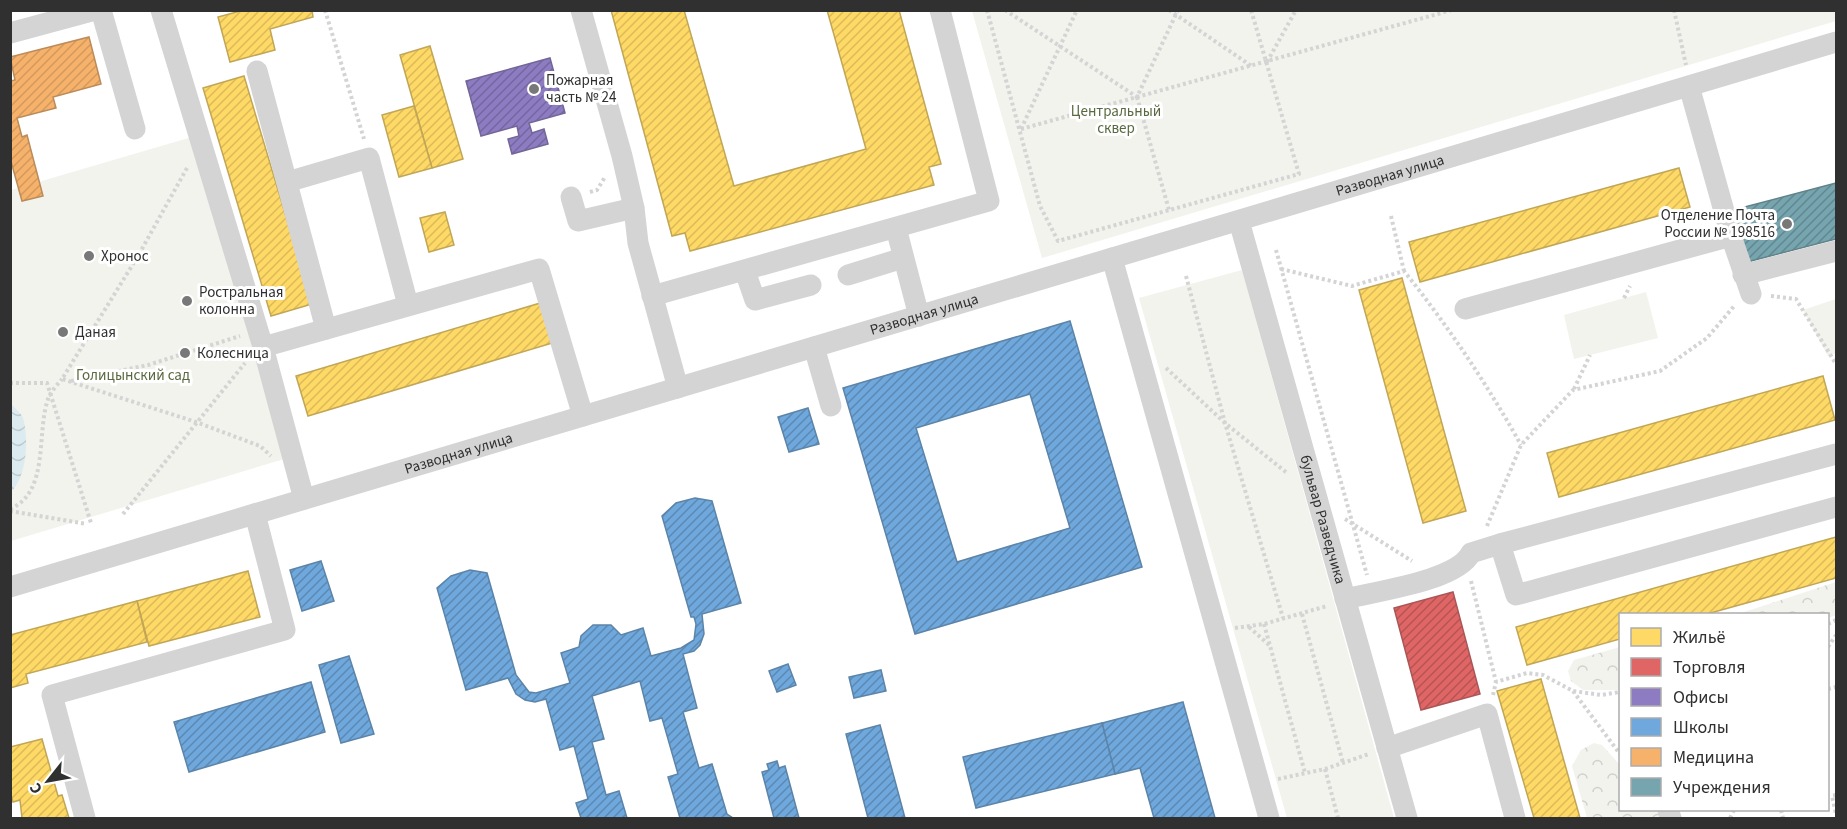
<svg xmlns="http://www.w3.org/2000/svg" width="1847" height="829" font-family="'Source Sans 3',sans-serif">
  <defs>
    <pattern id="forest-crowns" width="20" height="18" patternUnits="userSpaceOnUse" patternTransform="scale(1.5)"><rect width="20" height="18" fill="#f1f3ec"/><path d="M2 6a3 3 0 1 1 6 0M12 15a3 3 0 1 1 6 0" fill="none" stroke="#cfd1cb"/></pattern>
    <pattern id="water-waves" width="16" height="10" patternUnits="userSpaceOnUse" patternTransform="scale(1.5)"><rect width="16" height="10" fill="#dbebf0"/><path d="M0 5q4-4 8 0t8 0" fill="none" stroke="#bccace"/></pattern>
    <pattern id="homes-hatch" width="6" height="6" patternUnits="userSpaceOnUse" patternTransform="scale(1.5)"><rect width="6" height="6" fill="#ffd966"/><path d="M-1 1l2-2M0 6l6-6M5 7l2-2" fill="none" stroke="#dbbb59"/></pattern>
    <pattern id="shops-hatch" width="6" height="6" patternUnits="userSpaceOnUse" patternTransform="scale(1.5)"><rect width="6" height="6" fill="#e06666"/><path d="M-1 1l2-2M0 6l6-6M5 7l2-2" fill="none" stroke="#b65454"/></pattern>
    <pattern id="offices-hatch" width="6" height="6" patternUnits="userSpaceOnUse" patternTransform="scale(1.5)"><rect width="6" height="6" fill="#8e7cc3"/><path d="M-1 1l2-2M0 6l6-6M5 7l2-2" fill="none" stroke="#74669f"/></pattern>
    <pattern id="schools-hatch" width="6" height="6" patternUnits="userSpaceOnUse" patternTransform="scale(1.5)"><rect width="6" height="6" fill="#6fa8dc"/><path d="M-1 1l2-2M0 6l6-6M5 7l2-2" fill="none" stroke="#5c89b3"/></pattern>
    <pattern id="health-hatch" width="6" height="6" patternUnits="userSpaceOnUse" patternTransform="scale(1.5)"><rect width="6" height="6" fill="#f6b26b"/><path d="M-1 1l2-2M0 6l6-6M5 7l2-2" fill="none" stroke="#d3995d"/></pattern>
    <pattern id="public-hatch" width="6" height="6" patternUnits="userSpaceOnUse" patternTransform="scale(1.5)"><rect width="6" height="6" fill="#76a5af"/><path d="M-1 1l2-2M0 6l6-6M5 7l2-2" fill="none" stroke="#61878f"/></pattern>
  </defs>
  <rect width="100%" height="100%" fill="#fff"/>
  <g fill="url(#forest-crowns)">
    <polygon points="1836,582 1836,615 1828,618 1828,614 1738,614"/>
    <polygon points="1620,647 1620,690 1583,690 1571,681 1568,671 1574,660"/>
    <polygon points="1594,743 1602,745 1620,765 1620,810 1664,810 1666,818 1587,818 1572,766 1581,750"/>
  </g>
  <g fill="#f1f3ec">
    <polygon points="1836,10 1836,21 1042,258 972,11"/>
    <polygon points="192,137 284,459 11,541 11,190"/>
    <polygon points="1242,270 1394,818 1287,818 1139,298"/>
    <polygon points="1646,292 1658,338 1574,359 1564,315"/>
    <polygon points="1836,299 1836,353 1828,356 1803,310"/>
  </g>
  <path fill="url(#water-waves)" d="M11,404C15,408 21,413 23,418C29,439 27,476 11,492Z"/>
  <g fill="url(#homes-hatch)" stroke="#c1a656" stroke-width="1.5">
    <polygon points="244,10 312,10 313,17 270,29 275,50 230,62 218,17"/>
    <polygon points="611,10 684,10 734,186 866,149 827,10 899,10 941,164 929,167 934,185 690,251 685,233 672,236"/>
    <polygon points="430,46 463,159 432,168 400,55"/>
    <polygon points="244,76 312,304 271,316 203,88"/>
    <polygon points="414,106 432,168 399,177 382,115"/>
    <polygon points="1679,168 1690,207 1420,282 1409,242"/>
    <polygon points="445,212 454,245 429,252 420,218"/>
    <polygon points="1402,278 1466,511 1423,523 1359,290"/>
    <polygon points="547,301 559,341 308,416 296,376"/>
    <polygon points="1823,376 1835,420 1559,497 1547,453"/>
    <polygon points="1836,537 1836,578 1707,614 1620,614 1620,639 1527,665 1516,627"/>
    <polygon points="248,571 260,617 149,646 137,601"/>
    <polygon points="137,601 147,642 26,674 28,683 10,688 10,635"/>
    <polygon points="1541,679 1580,818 1534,818 1497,691"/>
    <polygon points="42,739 58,796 62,795 69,818 22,818 20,800 13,802 10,791 10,747"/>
  </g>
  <polygon fill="url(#shops-hatch)" stroke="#ab5656" stroke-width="1.5" points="1453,592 1480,694 1421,710 1394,608"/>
  <polygon fill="url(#offices-hatch)" stroke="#726597" stroke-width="1.5" points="550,58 565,113 529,123 532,133 544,129 548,144 512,154 508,139 519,136 517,126 481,136 466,81"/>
  <g fill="url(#schools-hatch)" stroke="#5c84a8" stroke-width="1.5" fill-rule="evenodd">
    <path d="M1070,321L1142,567L915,634L843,388ZM1030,394L1070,528L957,562L916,428Z"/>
    <polygon points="808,408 819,444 789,452 778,417"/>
    <polygon points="695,498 712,501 741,603 702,614 704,634 700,645 694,651 683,654 697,708 683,712 699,768 712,764 727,814 733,818 680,818 668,777 678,774 662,718 650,721 640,681 592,696 604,739 592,742 606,795 619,791 627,818 581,818 576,803 588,799 574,746 560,750 546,699 535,702 525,700 516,694 508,678 466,690 437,588 451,576 470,570 487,573 516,675 529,692 536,693 570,683 561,653 579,647 581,636 593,625 611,625 621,635 643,628 651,656 681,648 694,640 696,624 694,617 691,617 662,516 676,503"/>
    <polygon points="321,561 334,601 302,611 290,570"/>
    <polygon points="349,656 374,734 341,743 319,665"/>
    <polygon points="788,664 796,685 777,692 769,671"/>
    <polygon points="881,670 886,691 854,698 849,677"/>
    <polygon points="311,682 325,732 189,772 174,722"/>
    <polygon points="1183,702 1215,818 1154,818 1140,768 1115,774 1102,723"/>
    <polygon points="1102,723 1115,774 976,808 963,757"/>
    <polygon points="880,725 905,818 868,818 846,734"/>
    <polygon points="777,761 779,768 785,766 799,818 774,818 762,772 769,770 767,764"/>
  </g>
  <polygon fill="url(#health-hatch)" stroke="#bb8b59" stroke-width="1.5" points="89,37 101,84 53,97 56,108 17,118 22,137 27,135 43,196 22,201 10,158 10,81 15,80 10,57"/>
  <polygon fill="url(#public-hatch)" stroke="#618289" stroke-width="1.5" points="1836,183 1836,239 1747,262 1733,210"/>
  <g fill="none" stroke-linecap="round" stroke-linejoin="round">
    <g stroke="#d4d4d4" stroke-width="4" stroke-dasharray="3 3" stroke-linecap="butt">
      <polyline points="325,10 364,139"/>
      <polyline points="987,10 1040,206 1058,241 1299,174 1251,10"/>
      <polyline points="1005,10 1137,97 1178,10"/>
      <polyline points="1169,10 1253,67"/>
      <polyline points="1674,10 1686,65"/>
      <polyline points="1267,62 1296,10"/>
      <polyline points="10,69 12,69"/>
      <polyline points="1137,97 1169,210"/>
      <polyline points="1021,129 1452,10"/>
      <polyline points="1021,129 1077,10"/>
      <polyline points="187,168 138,256 62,379 196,422 260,446 271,456"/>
      <polyline points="590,192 597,190 605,177"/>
      <polyline points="1391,216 1404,271"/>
      <polyline points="1276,250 1367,575"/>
      <path d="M1281,269L1352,286L1404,271C1448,326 1487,384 1521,445"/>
      <polyline points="1186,276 1225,423 1283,618"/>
      <polyline points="1771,296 1796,299 1836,364"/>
      <polyline points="1624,298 1630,286"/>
      <polyline points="1166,368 1225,423 1287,473"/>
      <polyline points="71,381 148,365 240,336"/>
      <polyline points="10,383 47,383 91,523"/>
      <polyline points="1574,389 1590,355"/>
      <path d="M10,509C50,492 36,433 48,399C51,391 57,385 62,379"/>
      <polyline points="10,511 87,524"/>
      <polyline points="123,514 245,363"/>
      <polyline points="1345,519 1412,561"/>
      <polyline points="1487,526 1521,445 1573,390 1660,371 1707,338 1735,305"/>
      <polyline points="1471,581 1496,682"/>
      <polyline points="1302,614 1343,763"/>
      <polyline points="1264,624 1305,773"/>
      <polyline points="1828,624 1836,620"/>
      <polyline points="1249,627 1270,646"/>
      <polyline points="1235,628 1264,624 1327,606"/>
      <polyline points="1828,647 1836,635"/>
      <polyline points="1828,689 1836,687"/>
      <polyline points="1573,691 1620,754"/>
      <polyline points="1493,695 1496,682 1527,673 1543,675 1573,691 1601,695 1620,692"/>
      <polyline points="1325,769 1338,818"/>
      <polyline points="1278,779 1325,769 1369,754"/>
      <polyline points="1836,795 1832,796 1836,814"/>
      <polyline points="1781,810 1783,818"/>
      <polyline points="1730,818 1734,810"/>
    </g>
    <g stroke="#d4d4d4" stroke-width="21">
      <polyline points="101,10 135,129"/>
      <polyline points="161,10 263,347 304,499"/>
      <polyline points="581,10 622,156 634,208 638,243 678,388"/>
      <polyline points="10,33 95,10"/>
      <polyline points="257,71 326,329"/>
      <polyline points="1689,86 1731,236 1751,294"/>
      <polyline points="287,182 369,158 408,305"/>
      <polyline points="571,197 578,221 634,208"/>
      <path id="s1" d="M1239,221L1407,818"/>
      <polyline points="896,228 919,316"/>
      <polyline points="1112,258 1269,818"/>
      <polyline points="745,271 755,300 811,285"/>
      <polyline points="848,275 903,258"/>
      <polyline points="1743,275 1836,251"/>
      <polyline points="652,296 989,201 940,10"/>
      <polyline points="1465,309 1731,236"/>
      <polyline points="263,347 539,269 583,416"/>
      <polyline points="814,347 831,406"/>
      <polyline points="1500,544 1516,595 1836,507"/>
      <path id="s2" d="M10,587L1836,42"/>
      <path d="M1345,599C1376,591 1457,581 1471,553L1500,544L1836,454"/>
      <polyline points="1387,748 1487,714 1515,818"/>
      <polyline points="1668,810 1671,818"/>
      <polyline points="85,818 52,695 285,630 255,514"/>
    </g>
  </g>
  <g fill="#787878" stroke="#fff" stroke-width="2">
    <circle cx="534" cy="89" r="6"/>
    <circle cx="1787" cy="224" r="6"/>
    <circle cx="89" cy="256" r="6"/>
    <circle cx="187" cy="301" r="6"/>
    <circle cx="63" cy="332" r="6"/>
    <circle cx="185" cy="353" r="6"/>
  </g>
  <g text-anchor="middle" stroke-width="6" stroke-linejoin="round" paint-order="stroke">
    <g font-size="15" fill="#303030" stroke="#fff" text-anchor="start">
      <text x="546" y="85">Пожарная<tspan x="546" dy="17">часть № 24</tspan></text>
      <text x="1775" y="220" text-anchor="end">Отделение Почта<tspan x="1775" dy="17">России № 198516</tspan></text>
      <text x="101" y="261">Хронос</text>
      <text x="199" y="297">Ростральная<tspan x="199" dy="17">колонна</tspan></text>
      <text x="75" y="337">Даная</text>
      <text x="197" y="358">Колесница</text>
    </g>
    <g font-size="15" fill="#59693f" stroke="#fff">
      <text x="1116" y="116">Центральный<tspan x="1116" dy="17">сквер</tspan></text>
      <text x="133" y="380">Голицынский сад</text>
    </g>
    <g font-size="15" fill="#303030" stroke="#fff">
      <text dy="5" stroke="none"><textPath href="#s2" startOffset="1440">Разводная улица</textPath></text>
      <text dy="5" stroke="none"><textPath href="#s2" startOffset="954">Разводная улица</textPath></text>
      <text dy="5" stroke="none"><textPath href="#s2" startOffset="468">Разводная улица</textPath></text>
      <text dy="5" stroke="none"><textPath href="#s1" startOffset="310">бульвар Разведчика</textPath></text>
    </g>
  </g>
  <rect width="1847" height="829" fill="none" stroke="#303030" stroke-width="24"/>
  <rect x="1619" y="613" width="210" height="198" fill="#ffffff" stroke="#acacac" stroke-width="1.5"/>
  <rect x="1631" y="628" width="30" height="18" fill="#ffd966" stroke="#acacac" stroke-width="1.5"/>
  <text x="1673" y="643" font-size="18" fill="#303030">Жильё</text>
  <rect x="1631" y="658" width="30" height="18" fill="#e06666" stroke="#acacac" stroke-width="1.5"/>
  <text x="1673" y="673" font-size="18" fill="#303030">Торговля</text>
  <rect x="1631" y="688" width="30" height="18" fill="#8e7cc3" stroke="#acacac" stroke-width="1.5"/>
  <text x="1673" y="703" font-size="18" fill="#303030">Офисы</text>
  <rect x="1631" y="718" width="30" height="18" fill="#6fa8dc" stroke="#acacac" stroke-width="1.5"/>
  <text x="1673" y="733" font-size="18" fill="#303030">Школы</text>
  <rect x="1631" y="748" width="30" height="18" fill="#f6b26b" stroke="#acacac" stroke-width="1.5"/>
  <text x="1673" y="763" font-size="18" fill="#303030">Медицина</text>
  <rect x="1631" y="778" width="30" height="18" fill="#76a5af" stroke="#acacac" stroke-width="1.5"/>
  <text x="1673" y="793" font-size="18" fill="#303030">Учреждения</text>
  <g transform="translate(48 781) rotate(239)" stroke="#ffffff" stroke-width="4.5" paint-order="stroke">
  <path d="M0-4.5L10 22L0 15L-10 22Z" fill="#303030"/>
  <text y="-9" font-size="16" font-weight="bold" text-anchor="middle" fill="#303030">С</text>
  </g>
</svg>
